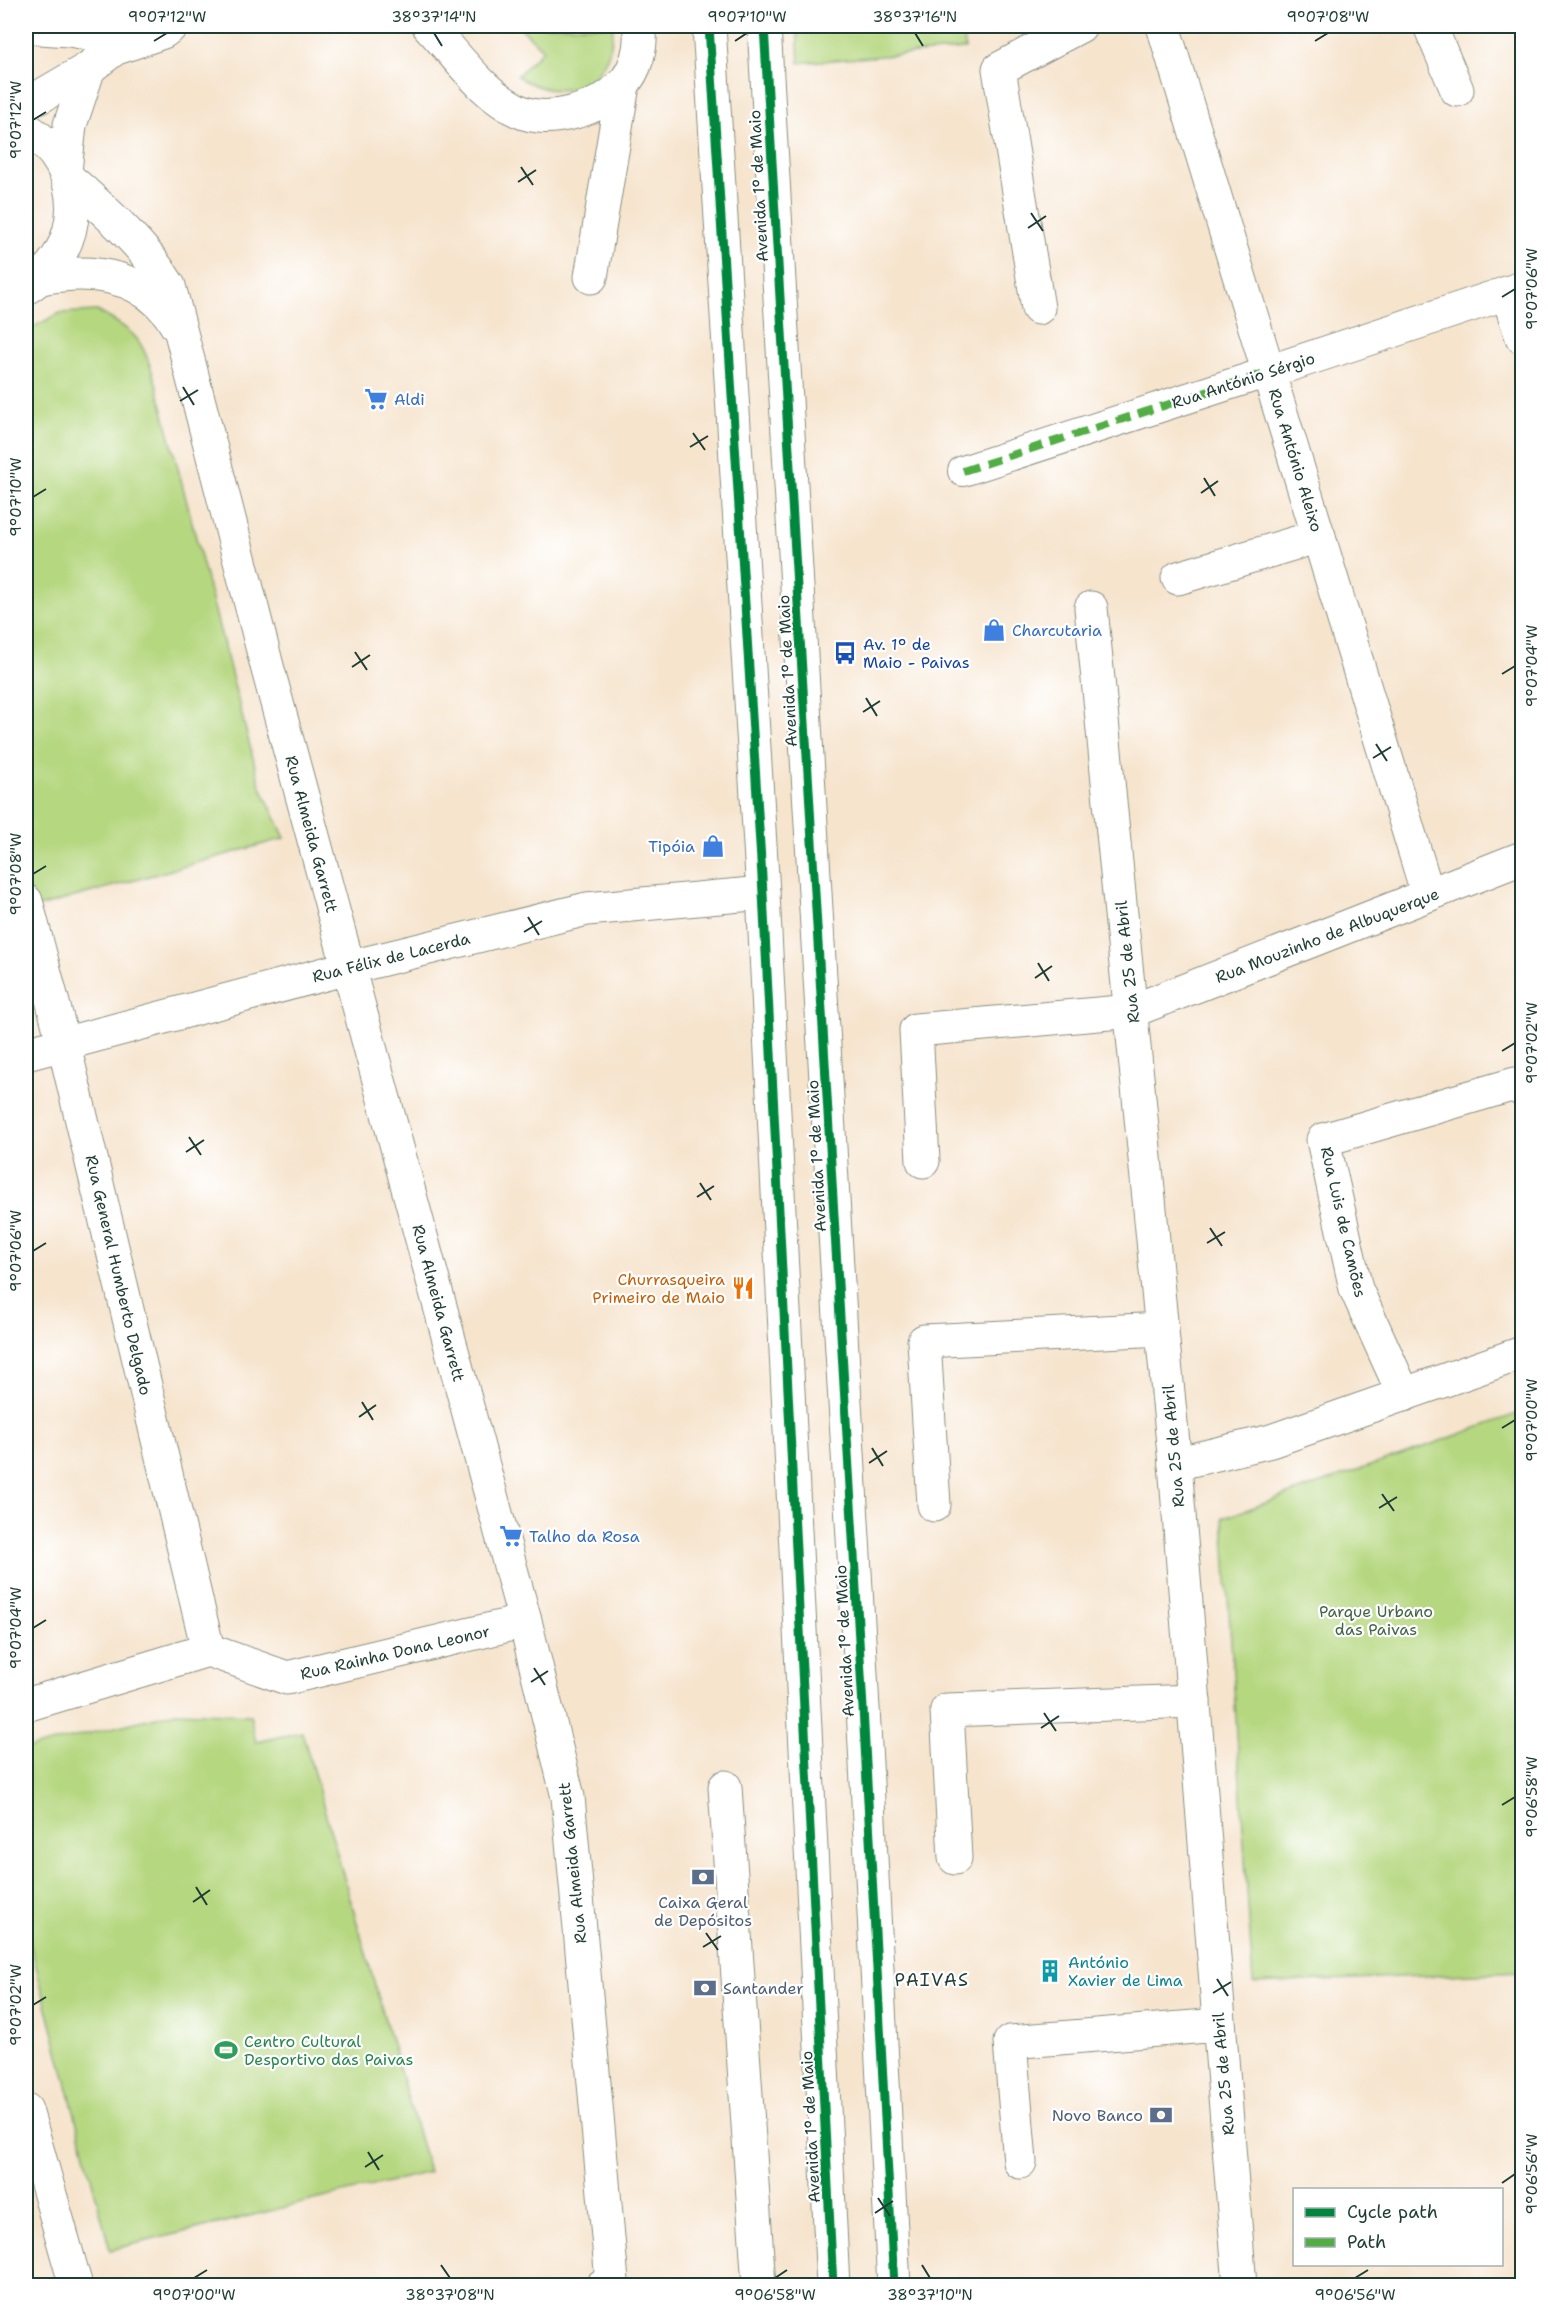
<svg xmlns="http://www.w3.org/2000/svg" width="1548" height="2311" font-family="'Shantell Sans',sans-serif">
  <rect width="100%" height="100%" fill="#fff"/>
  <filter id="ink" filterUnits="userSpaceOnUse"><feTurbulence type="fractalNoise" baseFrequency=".0167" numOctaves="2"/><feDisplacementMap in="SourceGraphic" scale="12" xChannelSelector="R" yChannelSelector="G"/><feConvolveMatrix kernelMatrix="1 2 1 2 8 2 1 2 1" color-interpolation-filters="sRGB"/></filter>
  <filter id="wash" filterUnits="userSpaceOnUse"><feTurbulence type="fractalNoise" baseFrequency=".008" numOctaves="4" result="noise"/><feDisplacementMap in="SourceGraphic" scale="24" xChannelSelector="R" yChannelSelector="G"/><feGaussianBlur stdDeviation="1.35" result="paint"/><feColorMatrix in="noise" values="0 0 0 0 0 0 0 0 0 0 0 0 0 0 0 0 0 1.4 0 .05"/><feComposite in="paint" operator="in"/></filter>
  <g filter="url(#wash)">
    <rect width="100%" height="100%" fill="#f6e4cd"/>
    <g fill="#b5d77f" stroke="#6a8a5a" stroke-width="1.5">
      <path d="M519,26H613C613,84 564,107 517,76L543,50Z"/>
      <polygon points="797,26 963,26 965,49 799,63"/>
      <path d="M97,311C139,334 141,338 156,383L260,785L285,838L28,910L26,901V331L60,313Z"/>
      <polygon points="1522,1412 1522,1972 1253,1983 1223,1518"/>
      <polygon points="176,1712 250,1715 256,1742 302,1732 429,2172 110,2250 26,1928 26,1749"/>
    </g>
  </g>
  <g filter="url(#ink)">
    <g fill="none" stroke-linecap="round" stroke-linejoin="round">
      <g stroke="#8a9080" stroke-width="32">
        <polyline id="pedestrian" points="963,471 1268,372"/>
      </g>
      <g stroke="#8a9080" stroke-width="35">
        <g id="minor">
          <path d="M429,26C456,54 483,95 519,111C550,125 600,109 622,85C636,71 643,45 639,26"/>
          <polyline points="1163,26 1428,895"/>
          <polyline points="1430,26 1457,90"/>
          <polyline points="26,27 69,30 136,41"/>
          <polyline points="26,105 89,68 114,49 163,32 171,26"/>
          <polyline points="65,171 70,125 89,68"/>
          <path d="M68,178C105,211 143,243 169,286L267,666L525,1621L568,1797L612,2281L602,2286"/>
          <polyline points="591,277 623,85"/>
          <path d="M41,278C94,268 148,275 177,326"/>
          <polyline points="1507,293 1522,337"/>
          <polyline points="1038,308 999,69 1080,26"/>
          <polyline points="1268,372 1522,288"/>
          <polyline points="1178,578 1319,536"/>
          <polyline points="1091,608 1175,1464 1240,2286"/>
          <polyline points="26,901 64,1045 208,1650"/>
          <polyline points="26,1054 347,968 587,909 763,893"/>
          <polyline points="923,1161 916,1030 1132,1011 1522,858"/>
          <polyline points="1404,1395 1356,1289 1323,1140 1515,1084 1522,1090"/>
          <polyline points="1175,1464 1271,1441 1522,1353"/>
          <polyline points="934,1505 924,1341 1162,1329"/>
          <polyline points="26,1705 208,1650 287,1678 525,1621"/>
          <polyline points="725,1787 759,2286"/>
          <polyline points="955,1858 947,1710 1194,1701"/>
          <polyline points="26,2110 76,2286"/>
          <polyline points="1020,2162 1010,2042 1219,2025"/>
        </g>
      </g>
      <g stroke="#8a9080" stroke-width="35">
        <path id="tertiary" d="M26,129C89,166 87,250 26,288"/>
      </g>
      <g stroke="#8a9080" stroke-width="35">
        <g id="primary">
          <polyline points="709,26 763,893 833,2286"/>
          <polyline points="764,26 863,1708 894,2286"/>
        </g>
      </g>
      <use href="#pedestrian" stroke="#fff" stroke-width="30"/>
      <use href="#minor" stroke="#fff" stroke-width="33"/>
      <use href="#tertiary" stroke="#fff" stroke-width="33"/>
      <use href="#primary" stroke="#fff" stroke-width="33"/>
      <polyline stroke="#52ad45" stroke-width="8" stroke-dasharray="15 8" stroke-linecap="butt" points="963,471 1268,372"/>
      <g stroke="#fff" stroke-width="13">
        <g id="cycleway">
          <polyline points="709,26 763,893 833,2286"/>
          <polyline points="764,26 863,1708 894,2286"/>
        </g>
      </g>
      <use href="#cycleway" stroke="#00873e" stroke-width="9"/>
    </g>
  </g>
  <path fill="none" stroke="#1f3d34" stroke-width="2" d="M434,33L442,46M915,33L923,46M154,41L167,33M735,41L747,33M1315,41L1328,33M33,120L46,112M521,167L533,185M518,182L536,170M1031,213L1043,231M1028,228L1046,216M1502,297L1515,289M183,387L194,405M180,401L198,390M693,433L705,450M690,447L708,436M1204,478L1215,496M1201,493L1218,481M33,497L46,489M355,652L367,670M352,667L370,655M1502,674L1515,666M866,698L877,716M863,712L880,701M1376,744L1387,761M1373,758L1391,747M33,874L46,866M528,917L539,935M524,932L542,921M1038,963L1049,981M1035,978L1052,966M1502,1051L1515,1043M189,1137L201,1155M186,1152L204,1140M700,1183L711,1200M697,1197L714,1186M1210,1228L1222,1246M1207,1243L1225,1232M33,1251L46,1243M362,1402L373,1420M359,1417L376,1405M1502,1428L1515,1420M872,1448L883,1466M869,1463L887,1451M1382,1494L1394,1511M1379,1508L1397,1497M33,1628L46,1620M534,1668L545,1685M531,1682L548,1671M1044,1713L1056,1731M1041,1728L1059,1716M1502,1805L1515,1797M196,1887L207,1905M193,1902L210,1890M706,1933L718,1950M703,1947L721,1936M1217,1979L1228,1996M1213,1993L1231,1982M33,2005L46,1997M368,2152L379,2170M365,2167L383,2155M1502,2183L1515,2174M878,2198L890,2216M875,2213L893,2201M441,2265L450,2278M922,2265L930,2278M194,2278L207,2270M775,2278L787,2270M1355,2278L1368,2270"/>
  <defs>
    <g id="supermarket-bare" transform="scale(1.8)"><path d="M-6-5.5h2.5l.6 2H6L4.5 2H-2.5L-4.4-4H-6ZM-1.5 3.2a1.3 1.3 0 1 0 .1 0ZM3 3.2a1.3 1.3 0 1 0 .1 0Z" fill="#3f7fe0" stroke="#fff" stroke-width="2.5" paint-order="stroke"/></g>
    <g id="shop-bare" transform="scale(1.8)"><path d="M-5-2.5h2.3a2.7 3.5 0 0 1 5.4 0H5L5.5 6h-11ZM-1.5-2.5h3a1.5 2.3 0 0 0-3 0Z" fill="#3f7fe0" stroke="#fff" stroke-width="2.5" paint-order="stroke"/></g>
    <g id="bus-bare" transform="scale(1.8)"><path d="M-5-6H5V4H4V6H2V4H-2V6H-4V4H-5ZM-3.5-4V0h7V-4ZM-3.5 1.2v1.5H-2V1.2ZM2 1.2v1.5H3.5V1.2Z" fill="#1a4fb4" stroke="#fff" stroke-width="2.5" paint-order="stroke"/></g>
    <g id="restaurant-bare" transform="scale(1.8)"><path d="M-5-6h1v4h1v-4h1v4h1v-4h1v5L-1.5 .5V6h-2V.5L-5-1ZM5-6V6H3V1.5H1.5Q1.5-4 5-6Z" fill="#e8710a" stroke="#fff" stroke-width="2.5" paint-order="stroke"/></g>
    <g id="bank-bare" transform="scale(1.8)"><path d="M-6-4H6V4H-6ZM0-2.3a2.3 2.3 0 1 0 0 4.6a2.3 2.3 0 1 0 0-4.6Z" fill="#5c6f8a" stroke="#fff" stroke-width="2.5" paint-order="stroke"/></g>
    <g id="building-bare" transform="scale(1.8)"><path d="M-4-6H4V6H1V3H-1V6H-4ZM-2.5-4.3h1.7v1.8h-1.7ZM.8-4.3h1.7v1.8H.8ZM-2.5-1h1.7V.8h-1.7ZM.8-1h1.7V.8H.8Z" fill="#0f9aa8" stroke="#fff" stroke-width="2.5" paint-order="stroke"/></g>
    <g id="stadium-bare" transform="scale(1.8)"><path d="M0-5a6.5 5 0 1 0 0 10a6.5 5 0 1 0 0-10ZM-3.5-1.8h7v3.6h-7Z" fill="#2e9e5b" stroke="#fff" stroke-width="2.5" paint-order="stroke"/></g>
  </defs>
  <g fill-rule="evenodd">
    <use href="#supermarket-bare" x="376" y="399"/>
    <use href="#shop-bare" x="994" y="630"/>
    <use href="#bus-bare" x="845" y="653"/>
    <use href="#shop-bare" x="713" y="846"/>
    <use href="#restaurant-bare" x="743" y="1288"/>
    <use href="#supermarket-bare" x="511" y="1536"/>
    <use href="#bank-bare" x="703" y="1877"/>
    <use href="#building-bare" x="1050" y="1971"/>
    <use href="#bank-bare" x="705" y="1988"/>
    <use href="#stadium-bare" x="226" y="2050"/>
    <use href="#bank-bare" x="1161" y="2115"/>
  </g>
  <g text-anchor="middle" stroke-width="4.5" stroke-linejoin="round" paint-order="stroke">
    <g font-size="16" fill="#1f3d34" stroke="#fff">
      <text transform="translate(758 186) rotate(-93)" y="6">Avenida 1º de Maio</text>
      <text transform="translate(1243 380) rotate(-18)" y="6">Rua António Sérgio</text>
      <text transform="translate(1296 460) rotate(73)" y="6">Rua António Aleixo</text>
      <text transform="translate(787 671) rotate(-93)" y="6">Avenida 1º de Maio</text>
      <text transform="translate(312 834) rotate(75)" y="6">Rua Almeida Garrett</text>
      <text transform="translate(1327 935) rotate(-21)" y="6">Rua Mouzinho de Albuquerque</text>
      <text transform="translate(391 957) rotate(-14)" y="6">Rua Félix de Lacerda</text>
      <text transform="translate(1127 962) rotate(-96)" y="6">Rua 25 de Abril</text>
      <text transform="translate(816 1156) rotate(-93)" y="6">Avenida 1º de Maio</text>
      <text transform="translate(1344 1222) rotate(77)" y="6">Rua Luis de Camões</text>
      <text transform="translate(119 1275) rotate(77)" y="6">Rua General Humberto Delgado</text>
      <text transform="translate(439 1303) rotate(75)" y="6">Rua Almeida Garrett</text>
      <text transform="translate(1173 1446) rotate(-95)" y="6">Rua 25 de Abril</text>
      <text transform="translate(844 1641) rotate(-93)" y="6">Avenida 1º de Maio</text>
      <text transform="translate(395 1652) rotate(-13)" y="6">Rua Rainha Dona Leonor</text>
      <text transform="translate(572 1863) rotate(-96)" y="6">Rua Almeida Garrett</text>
      <text transform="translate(1223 2074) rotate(-95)" y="6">Rua 25 de Abril</text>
      <text transform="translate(810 2127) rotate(-93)" y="6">Avenida 1º de Maio</text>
    </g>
    <g font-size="16" fill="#366cbe" stroke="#fff" text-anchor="start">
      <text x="394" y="405">Aldi</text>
      <text x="1012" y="636">Charcutaria</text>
      <text x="695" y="852" text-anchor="end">Tipóia</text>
      <text x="529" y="1542">Talho da Rosa</text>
    </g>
    <g font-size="16" fill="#164399" stroke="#fff" text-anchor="start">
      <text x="863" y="650">Av. 1º de<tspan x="863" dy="18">Maio - Paivas</tspan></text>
    </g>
    <g font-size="16" fill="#c56008" stroke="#fff" text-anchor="end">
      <text x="725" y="1285">Churrasqueira<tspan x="725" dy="18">Primeiro de Maio</tspan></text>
    </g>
    <g font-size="16" fill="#446447" stroke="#fff">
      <text x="1376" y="1617">Parque Urbano<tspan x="1376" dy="18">das Paivas</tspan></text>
    </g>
    <g font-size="16" fill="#4e5e75" stroke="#fff">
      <text x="703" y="1908">Caixa Geral<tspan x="703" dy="18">de Depósitos</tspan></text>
      <text x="723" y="1994" text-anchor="start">Santander</text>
      <text x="1143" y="2121" text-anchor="end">Novo Banco</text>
    </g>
    <g font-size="16" fill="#0d838f" stroke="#fff" text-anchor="start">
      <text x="1068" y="1968">António<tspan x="1068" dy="18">Xavier de Lima</tspan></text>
    </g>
    <g font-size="16" fill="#27864d" stroke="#fff" text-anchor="start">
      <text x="244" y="2047">Centro Cultural<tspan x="244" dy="18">Desportivo das Paivas</tspan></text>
    </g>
    <g font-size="18" letter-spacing="1.5" fill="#1f3d34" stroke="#fff">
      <text x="932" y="1986">PAIVAS</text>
    </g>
  </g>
  <rect width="1548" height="2311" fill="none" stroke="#fff" stroke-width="66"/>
  <rect x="1293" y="2188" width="210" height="78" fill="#ffffff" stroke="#a5b1ae" stroke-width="1.5"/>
  <rect x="1305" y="2208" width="30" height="9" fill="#00873e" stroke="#a5b1ae" stroke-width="1.5"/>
  <text x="1347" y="2218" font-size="18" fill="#1f3d34">Cycle path</text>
  <rect x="1305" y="2238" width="30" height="9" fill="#52ad45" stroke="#a5b1ae" stroke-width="1.5"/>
  <text x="1347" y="2248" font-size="18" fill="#1f3d34">Path</text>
  <rect x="33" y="33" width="1482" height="2245" fill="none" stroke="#1f3d34" stroke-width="2"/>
  <g font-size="15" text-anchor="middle" fill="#1f3d34">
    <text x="167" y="22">9°07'12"W</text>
    <text x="434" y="22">38°37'14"N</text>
    <text x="747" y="22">9°07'10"W</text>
    <text x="915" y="22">38°37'16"N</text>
    <text x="1328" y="22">9°07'08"W</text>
    <text transform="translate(16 120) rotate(-90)" y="5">9°07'12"W</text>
    <text transform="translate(1532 289) rotate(-90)" y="5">9°07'06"W</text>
    <text transform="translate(16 497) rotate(-90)" y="5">9°07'10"W</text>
    <text transform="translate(1532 666) rotate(-90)" y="5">9°07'04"W</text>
    <text transform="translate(16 874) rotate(-90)" y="5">9°07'08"W</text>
    <text transform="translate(1532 1043) rotate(-90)" y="5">9°07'02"W</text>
    <text transform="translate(16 1251) rotate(-90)" y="5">9°07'06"W</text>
    <text transform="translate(1532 1420) rotate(-90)" y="5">9°07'00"W</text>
    <text transform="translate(16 1628) rotate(-90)" y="5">9°07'04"W</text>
    <text transform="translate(1532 1797) rotate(-90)" y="5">9°06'58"W</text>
    <text transform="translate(16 2005) rotate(-90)" y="5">9°07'02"W</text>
    <text transform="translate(1532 2174) rotate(-90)" y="5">9°06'56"W</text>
    <text x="194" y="2300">9°07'00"W</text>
    <text x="450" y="2300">38°37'08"N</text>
    <text x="775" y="2300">9°06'58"W</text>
    <text x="930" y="2300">38°37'10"N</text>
    <text x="1355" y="2300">9°06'56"W</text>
  </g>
</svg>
